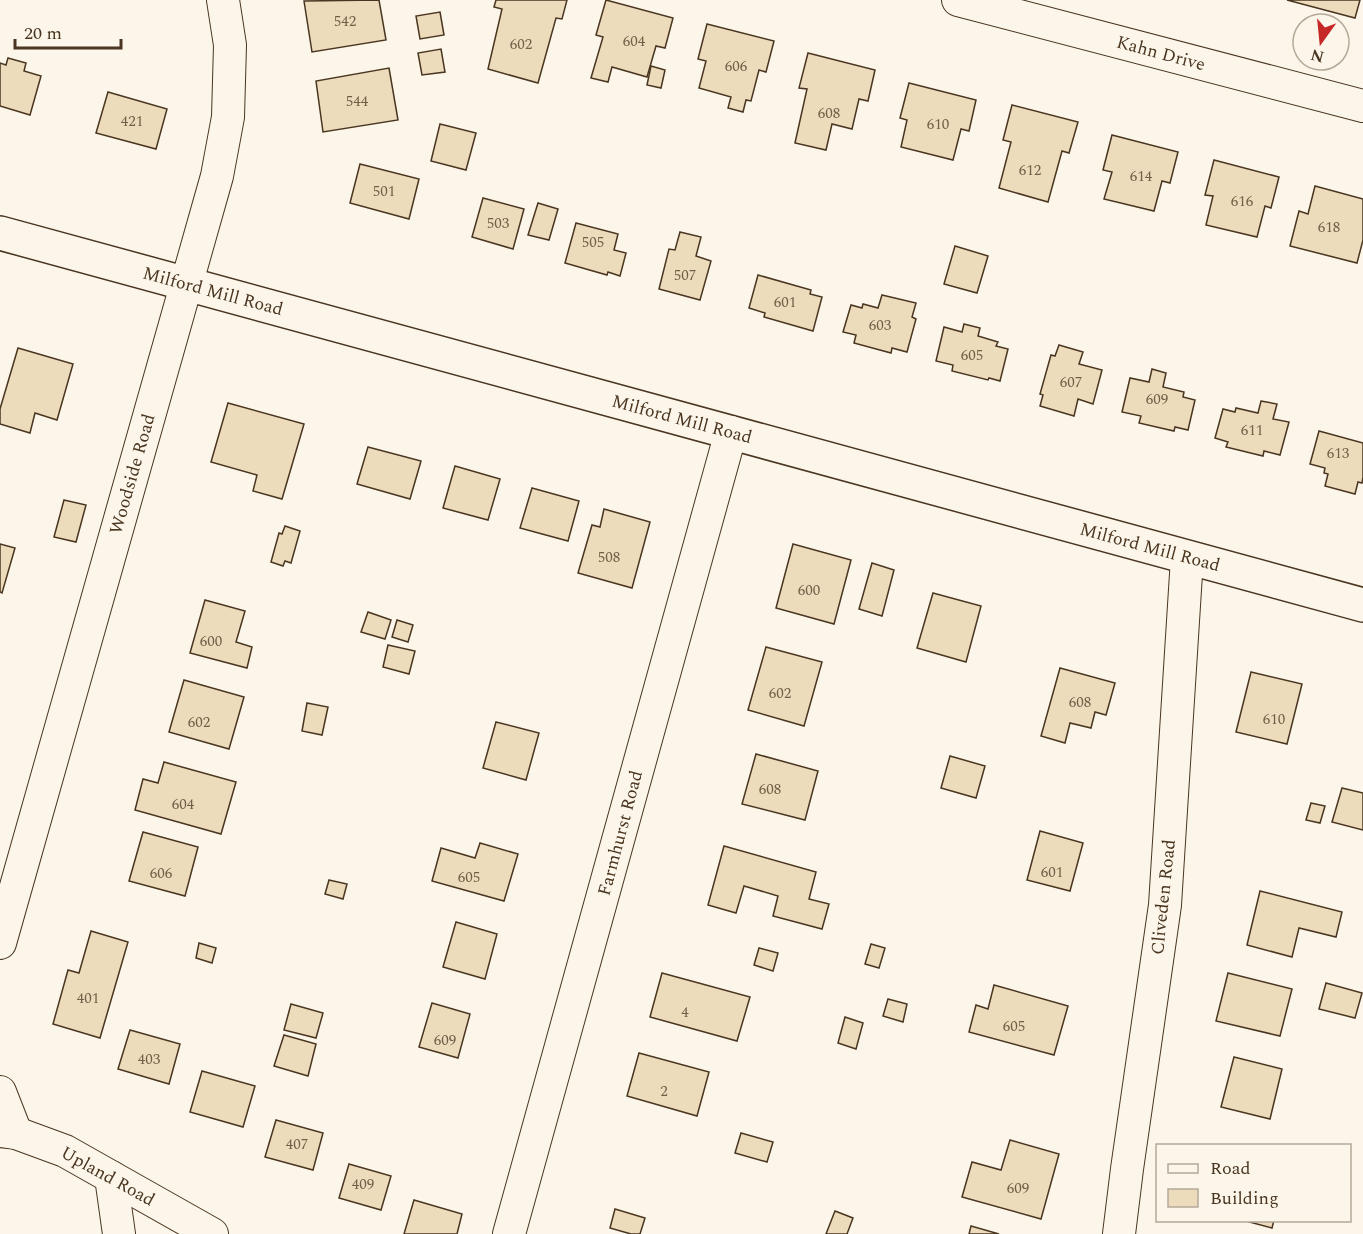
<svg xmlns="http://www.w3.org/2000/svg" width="1363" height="1234" font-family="Spectral,serif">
  <rect width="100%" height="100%" fill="#fbf6e9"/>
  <g fill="#ecdcbc" stroke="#4a3520" stroke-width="1.5">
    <polygon points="379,0 386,40 312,52 304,1"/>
    <polygon points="496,0 567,0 562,19 556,18 538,83 488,69 502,9 494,7"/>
    <polygon points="606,0 673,18 665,48 656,46 647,77 612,67 608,82 591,78 603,37 596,35"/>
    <polygon points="1287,0 1360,0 1355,18"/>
    <polygon points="440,12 444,35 420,39 416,16"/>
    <polygon points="707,24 774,41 766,72 759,70 751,101 746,100 743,112 728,108 731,97 699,88 706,61 698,59"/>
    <polygon points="441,49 445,72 422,75 418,53"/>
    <polygon points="808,53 875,70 868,101 859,99 852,129 832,124 826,150 795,143 807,89 799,88"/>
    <polygon points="8,58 26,63 24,71 41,76 30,115 0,106 0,63 6,65"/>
    <polygon points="651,66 665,70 661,88 647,85"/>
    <polygon points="389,68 398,120 323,132 316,81"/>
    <polygon points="909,83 976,100 969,131 961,129 953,160 901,147 907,120 900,118"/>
    <polygon points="108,92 167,109 156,149 96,133"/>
    <polygon points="1012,105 1078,122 1069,153 1062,151 1048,202 999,188 1011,142 1003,140"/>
    <polygon points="440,124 476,133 466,170 431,161"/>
    <polygon points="1112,135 1178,152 1170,183 1162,181 1154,211 1104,199 1112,172 1103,170"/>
    <polygon points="1214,160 1279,177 1271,208 1265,206 1257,237 1206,225 1213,196 1205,195"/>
    <polygon points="360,164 419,179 409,219 350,203"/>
    <polygon points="1315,186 1363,199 1363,240 1357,263 1290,246 1299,211 1308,214"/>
    <polygon points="483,198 524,209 513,249 472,237"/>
    <polygon points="538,203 558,209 549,240 528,235"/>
    <polygon points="576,223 618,234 614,250 626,253 620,276 608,272 607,275 565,263"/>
    <polygon points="680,232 701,237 696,256 711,261 700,300 659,289 669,249 675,250"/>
    <polygon points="955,246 988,256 977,293 944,284"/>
    <polygon points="758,275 811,290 810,294 822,297 813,331 764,317 765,313 749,308"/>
    <polygon points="882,295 916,303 912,317 916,319 907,352 892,348 891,353 854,343 856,335 843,332 851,305 862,308 863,304 878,308"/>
    <polygon points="964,324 980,328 978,336 998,342 996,346 1008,349 1000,381 989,378 988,380 952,371 953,365 936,361 944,327 962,332"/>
    <polygon points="1059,345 1083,352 1079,364 1102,370 1093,404 1078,399 1074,416 1040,406 1043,395 1040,394 1051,355 1055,356"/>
    <polygon points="18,348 73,364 57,420 35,413 30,433 0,424 0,409"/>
    <polygon points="1152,369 1166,373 1163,387 1184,392 1183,397 1195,400 1188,430 1175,427 1174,431 1139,423 1141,416 1122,412 1130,378 1149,382"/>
    <polygon points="1261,401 1277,404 1273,419 1289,422 1280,455 1264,451 1263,456 1226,447 1228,442 1215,438 1223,409 1235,412 1236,408 1258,413"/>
    <polygon points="228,403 304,424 282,499 253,491 257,475 211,462"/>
    <polygon points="1319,431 1363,443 1363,477 1362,483 1358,482 1355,494 1325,486 1328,474 1324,473 1325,468 1310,464"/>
    <polygon points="368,447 421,461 410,499 357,484"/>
    <polygon points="455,466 500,479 488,520 443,508"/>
    <polygon points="532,488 579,501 568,541 520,528"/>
    <polygon points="64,500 86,505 76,542 54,537"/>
    <polygon points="604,509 650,522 632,588 578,573 592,525 600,527"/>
    <polygon points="285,526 300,531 291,563 285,561 283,566 271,562 279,533 282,534"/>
    <polygon points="0,544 15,548 2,593 0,592"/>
    <polygon points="793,544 851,560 834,624 776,608"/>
    <polygon points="872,563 894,570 882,616 859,609"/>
    <polygon points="933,593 981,606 966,662 917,648"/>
    <polygon points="205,600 245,611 236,642 252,647 247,668 190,653"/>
    <polygon points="368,612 391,620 385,639 361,632"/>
    <polygon points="397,620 413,625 408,642 392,637"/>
    <polygon points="388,645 415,651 409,674 383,667"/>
    <polygon points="766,647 822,662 804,726 748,710"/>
    <polygon points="1060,668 1115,683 1106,715 1095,712 1091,728 1070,723 1065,743 1041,736"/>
    <polygon points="1251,672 1302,684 1287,744 1236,732"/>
    <polygon points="184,680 244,697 229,749 169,732"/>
    <polygon points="307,703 328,707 322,735 302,731"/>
    <polygon points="496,722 539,733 526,780 483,768"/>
    <polygon points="756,754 818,771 805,820 742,804"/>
    <polygon points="950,756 985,766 976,798 941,788"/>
    <polygon points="164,762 236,782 221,834 135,810 143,779 158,783"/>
    <polygon points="1342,788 1363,793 1363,830 1332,822"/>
    <polygon points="1311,803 1325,806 1320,823 1306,820"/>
    <polygon points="1040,831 1083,843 1070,891 1027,880"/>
    <polygon points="143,832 198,847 185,896 129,881"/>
    <polygon points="480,843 518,854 504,901 432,881 441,848 475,858"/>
    <polygon points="724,846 816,872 809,899 829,904 822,929 773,916 778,896 744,886 736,913 708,905"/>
    <polygon points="329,880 347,884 343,899 325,894"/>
    <polygon points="1260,891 1342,912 1336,937 1299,928 1292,957 1247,945"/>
    <polygon points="456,922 497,934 485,979 443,967"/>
    <polygon points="91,931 128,942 100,1038 53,1024 68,970 79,973"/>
    <polygon points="199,943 216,948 212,963 196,958"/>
    <polygon points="871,944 885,948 879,968 865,964"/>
    <polygon points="759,948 778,953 773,971 754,965"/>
    <polygon points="662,973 750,997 737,1041 650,1017"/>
    <polygon points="1228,973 1292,989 1280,1036 1216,1021"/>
    <polygon points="1326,983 1362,993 1355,1018 1319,1009"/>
    <polygon points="994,985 1068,1006 1054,1055 969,1032 976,1005 988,1009"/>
    <polygon points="888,999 907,1004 903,1022 883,1016"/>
    <polygon points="432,1003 470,1014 458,1058 419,1047"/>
    <polygon points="291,1004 323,1013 316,1038 284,1030"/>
    <polygon points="845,1017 863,1023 856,1049 838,1043"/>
    <polygon points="130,1030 180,1044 169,1084 118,1069"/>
    <polygon points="284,1035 316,1044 308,1076 274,1066"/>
    <polygon points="639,1053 709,1072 697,1116 627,1096"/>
    <polygon points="1234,1057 1282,1069 1270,1119 1221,1107"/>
    <polygon points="202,1071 255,1086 243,1127 190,1112"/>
    <polygon points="276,1120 323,1133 313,1170 265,1157"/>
    <polygon points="741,1133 773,1142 767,1162 735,1153"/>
    <polygon points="1010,1140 1059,1154 1041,1219 962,1197 972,1162 1001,1170"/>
    <polygon points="349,1164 391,1176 381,1210 339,1198"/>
    <polygon points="414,1200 462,1214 457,1234 404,1234"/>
    <polygon points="615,1209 645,1218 640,1234 631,1234 610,1228"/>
    <polygon points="835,1211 853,1218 847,1234 826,1234"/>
    <polygon points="1242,1220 1274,1220 1272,1228"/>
    <polygon points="971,1226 999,1234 969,1234"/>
  </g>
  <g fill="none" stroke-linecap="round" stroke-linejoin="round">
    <g stroke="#4a3520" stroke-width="34">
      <g id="street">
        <polyline points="958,0 1363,106"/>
        <polyline points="0,943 217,176 228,117 230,45 223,0"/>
        <polyline points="0,1092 16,1133"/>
        <polyline points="0,1131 16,1133 65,1151 212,1234"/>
        <polyline points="111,1177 119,1234"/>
        <polyline points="509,1234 731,432"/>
        <polyline points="1119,1234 1127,1169 1165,905 1187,558"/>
      </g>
    </g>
    <g stroke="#4a3520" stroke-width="36">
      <polyline id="secondary" points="0,233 1363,605"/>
    </g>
    <use href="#street" stroke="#fbf6e9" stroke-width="32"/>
    <use href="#secondary" stroke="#fbf6e9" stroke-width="33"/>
  </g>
  <g text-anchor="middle" stroke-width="4.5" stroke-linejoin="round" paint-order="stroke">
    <g font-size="15" fill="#725f47">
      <text x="345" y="26">542</text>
      <text x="634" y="46">604</text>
      <text x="521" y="49">602</text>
      <text x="736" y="71">606</text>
      <text x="357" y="106">544</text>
      <text x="829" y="118">608</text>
      <text x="132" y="126">421</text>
      <text x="938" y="129">610</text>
      <text x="1030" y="175">612</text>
      <text x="1141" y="181">614</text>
      <text x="384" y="196">501</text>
      <text x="1242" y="206">616</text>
      <text x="498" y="228">503</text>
      <text x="1329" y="232">618</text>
      <text x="593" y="247">505</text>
      <text x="685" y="280">507</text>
      <text x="785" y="307">601</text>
      <text x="880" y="330">603</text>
      <text x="972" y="360">605</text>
      <text x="1071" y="387">607</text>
      <text x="1157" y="404">609</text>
      <text x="1252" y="435">611</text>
      <text x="1338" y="458">613</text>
      <text x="609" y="562">508</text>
      <text x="809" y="595">600</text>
      <text x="211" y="646">600</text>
      <text x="780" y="698">602</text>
      <text x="1080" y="707">608</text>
      <text x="1274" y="724">610</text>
      <text x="199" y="727">602</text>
      <text x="770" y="794">608</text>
      <text x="183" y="809">604</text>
      <text x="1052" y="877">601</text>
      <text x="161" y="878">606</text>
      <text x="469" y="882">605</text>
      <text x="88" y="1003">401</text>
      <text x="685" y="1017">4</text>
      <text x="1014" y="1031">605</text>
      <text x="445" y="1045">609</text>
      <text x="149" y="1064">403</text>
      <text x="664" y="1096">2</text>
      <text x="297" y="1149">407</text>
      <text x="363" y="1189">409</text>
      <text x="1018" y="1193">609</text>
    </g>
    <g font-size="18" fill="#4a3520" stroke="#fbf6e9">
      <text transform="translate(1161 53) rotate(15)" y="6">Kahn Drive</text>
      <text transform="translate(213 291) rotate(15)" y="6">Milford Mill Road</text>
      <text transform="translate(682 419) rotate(15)" y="6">Milford Mill Road</text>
      <text transform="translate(132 474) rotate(-74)" y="6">Woodside Road</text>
      <text transform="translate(1150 547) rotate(15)" y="6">Milford Mill Road</text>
      <text transform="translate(620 833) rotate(-75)" y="6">Farmhurst Road</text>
      <text transform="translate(1163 897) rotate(-84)" y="6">Cliveden Road</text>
      <text transform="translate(108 1176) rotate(29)" y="6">Upland Road</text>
    </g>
  </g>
  <rect x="1156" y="1144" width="195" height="78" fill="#fbf6e9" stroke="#b4a999" stroke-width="1.5"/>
  <rect x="1168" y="1164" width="30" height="9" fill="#fbf6e9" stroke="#b4a999" stroke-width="1.5"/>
  <text x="1210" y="1174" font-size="18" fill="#4a3520">Road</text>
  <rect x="1168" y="1189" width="30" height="18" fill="#ecdcbc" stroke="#b4a999" stroke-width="1.5"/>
  <text x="1210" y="1204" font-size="18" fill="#4a3520">Building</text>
  <g transform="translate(1321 42) rotate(195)"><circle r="28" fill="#fbf6e9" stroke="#b4a999" stroke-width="1.5"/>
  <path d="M0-4.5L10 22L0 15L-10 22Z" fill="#c62828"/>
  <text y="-9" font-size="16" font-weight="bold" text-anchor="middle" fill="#4a3520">N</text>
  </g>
  <path d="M15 39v9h106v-9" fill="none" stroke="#4a3520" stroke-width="3"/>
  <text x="24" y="39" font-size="18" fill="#4a3520" stroke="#fbf6e9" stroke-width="4.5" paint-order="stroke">20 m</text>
</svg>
